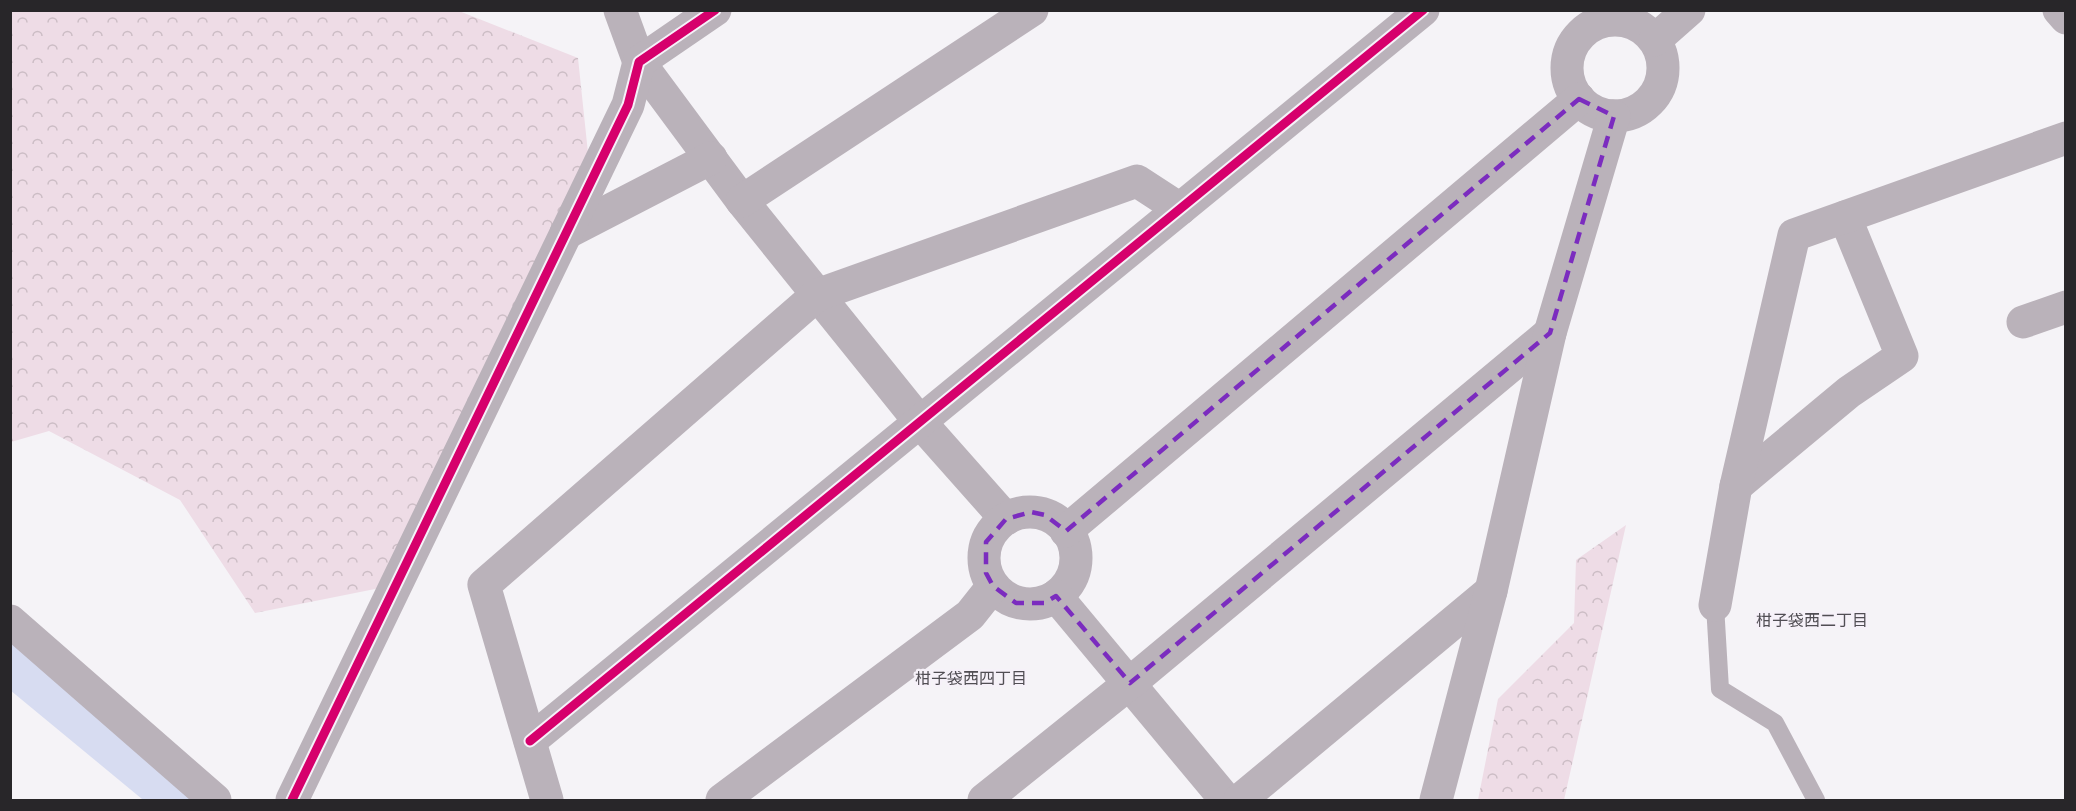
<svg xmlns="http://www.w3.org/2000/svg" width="2076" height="811" font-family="Inter,'Noto Sans JP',sans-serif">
  <defs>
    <pattern id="forest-crowns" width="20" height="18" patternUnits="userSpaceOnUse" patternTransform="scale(1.5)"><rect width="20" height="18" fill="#eedce6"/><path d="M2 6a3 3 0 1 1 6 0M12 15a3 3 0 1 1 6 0" fill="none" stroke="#ccbdc5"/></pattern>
  </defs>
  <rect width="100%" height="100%" fill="#f5f3f7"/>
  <g fill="url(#forest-crowns)">
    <polygon points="11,11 459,11 578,58 588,153 385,587 255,613 180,500 49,431 11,442"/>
    <polygon points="1626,525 1564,800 1478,800 1498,699 1574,623 1576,560"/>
  </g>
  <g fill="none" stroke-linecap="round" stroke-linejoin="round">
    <polyline stroke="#d7dcf1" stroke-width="57" points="10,653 165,781 186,800"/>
    <polyline stroke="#bab2ba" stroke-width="18" points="1715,605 1720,689 1775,723 1816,800"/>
    <g stroke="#bab2ba" stroke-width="33">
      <polyline points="620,10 639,62 742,201 920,422 1006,519"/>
      <polyline points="2059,10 2066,18"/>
      <circle cx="1615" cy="68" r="48"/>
      <polyline points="1655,40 1689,10"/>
      <polyline points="742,201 1032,10"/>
      <polyline points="566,233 711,158"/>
      <polyline points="2023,322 2066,307"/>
      <polyline points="1736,486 1849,392 1902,356 1845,217"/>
      <circle cx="1030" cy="558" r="46"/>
      <polyline points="1066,531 1579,99"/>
      <polyline points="1056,596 1226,800"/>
      <polyline points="1715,605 1736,486 1794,235 2066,138"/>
      <polyline points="10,621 215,800"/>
      <polyline points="530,741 1423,10"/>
      <polyline points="292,800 628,105 639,62 715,10"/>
      <polyline points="547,800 484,585 817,295 1137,181 1180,209"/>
      <polyline points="722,800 970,615 993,586"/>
      <polyline points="984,800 1130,683 1550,333"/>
      <polyline points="1240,800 1491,591"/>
      <polyline points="1436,800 1491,591 1550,333 1614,116"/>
    </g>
    <g stroke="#f6f1f9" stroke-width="13">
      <g id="cycleway">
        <polyline points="530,741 1423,10"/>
        <polyline points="292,800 628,105 639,62 715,10"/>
      </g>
    </g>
    <use href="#cycleway" stroke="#d6006c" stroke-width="9"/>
  </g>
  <path fill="none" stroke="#7b2cbf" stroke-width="4.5" stroke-dasharray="12 8" stroke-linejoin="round" d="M1579,99L1614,116L1550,333L1130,683L1056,596L1044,603H1016L993,586L986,573V542L1006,519L1031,512L1045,515L1066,531Z"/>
  <g text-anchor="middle" stroke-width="4.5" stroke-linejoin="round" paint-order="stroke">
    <g font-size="16" fill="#514e54" stroke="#f6f1f9">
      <text x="1812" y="626">柑子袋西二丁目</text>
      <text x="971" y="684">柑子袋西四丁目</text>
    </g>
  </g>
  <rect width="2076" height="811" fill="none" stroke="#282629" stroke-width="24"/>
</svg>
